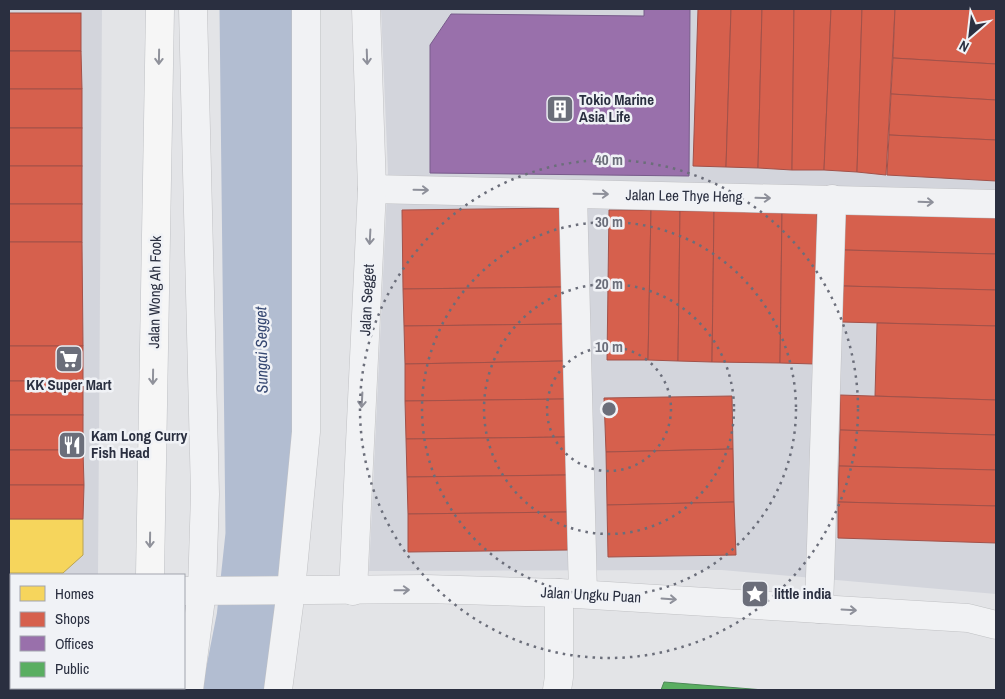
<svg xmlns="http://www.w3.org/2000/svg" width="1005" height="699" font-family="'Archivo Narrow',sans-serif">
  <rect width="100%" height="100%" fill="#e3e4e7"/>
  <g fill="#d3d5dc">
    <polygon points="9,9 102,9 98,575 11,575 11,688 98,688 98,690 9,690"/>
    <polygon points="381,9 996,9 996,594 722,570 369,571 388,172"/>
  </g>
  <polygon fill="#f6d55c" stroke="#b9a354" points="9,519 83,519 83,555 63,573 9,573"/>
  <g fill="#d6604d" stroke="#a25149">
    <polygon points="698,9 731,9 726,167 693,166"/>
    <polygon points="731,9 762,9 758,168 726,167"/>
    <polygon points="762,9 794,9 792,170 758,168"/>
    <polygon points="794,9 831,9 824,170 792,170"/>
    <polygon points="831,9 862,9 857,172 824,170"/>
    <polygon points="862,9 895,9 886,175 857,172"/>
    <polygon points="895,9 996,9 996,64 893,58"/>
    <rect x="9" y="13" width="72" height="38"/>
    <polygon points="9,51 81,51 82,89 9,89"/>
    <polygon points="893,58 996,64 996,100 891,94"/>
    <rect x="9" y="89" width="73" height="39"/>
    <polygon points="891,94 996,100 996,140 889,135"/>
    <rect x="9" y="128" width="73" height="38"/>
    <polygon points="889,135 996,140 996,181 887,175"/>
    <rect x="9" y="166" width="73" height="38"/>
    <rect x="9" y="204" width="73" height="38"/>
    <polygon points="561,208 563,287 403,289 402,210"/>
    <polygon points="609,210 651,210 648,360 607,360"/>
    <polygon points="651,210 680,211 678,361 648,360"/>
    <polygon points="680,211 714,211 712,362 678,361"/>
    <polygon points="714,211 782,213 780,363 712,362"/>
    <polygon points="782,213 817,213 815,364 780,363"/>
    <polygon points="845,214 996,218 996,254 844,250"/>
    <polygon points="9,242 82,242 83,346 9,346"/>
    <polygon points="844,250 996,254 996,290 843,286"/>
    <polygon points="843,286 996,290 996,326 842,322"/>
    <polygon points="563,287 563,324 404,326 403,289"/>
    <polygon points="877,323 996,326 996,400 875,396"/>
    <polygon points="563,324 564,361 405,364 404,326"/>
    <rect x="9" y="346" width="74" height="35"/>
    <polygon points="564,361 565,399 405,401 405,364"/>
    <rect x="9" y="381" width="74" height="34"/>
    <polygon points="840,395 996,400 996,435 840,430"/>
    <polygon points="732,396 733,449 606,452 604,398"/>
    <polygon points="565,399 566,437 406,439 405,401"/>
    <rect x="9" y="415" width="74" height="35"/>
    <polygon points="840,430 996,435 996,470 839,466"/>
    <polygon points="566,437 567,475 407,477 406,439"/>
    <polygon points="733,449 734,502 607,505 606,452"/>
    <polygon points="9,450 83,450 84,485 9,485"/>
    <polygon points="839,466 996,470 996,506 838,502"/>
    <polygon points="567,475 567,512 408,514 407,477"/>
    <polygon points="9,485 84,485 83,519 9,519"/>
    <polygon points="734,502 736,555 608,557 607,505"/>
    <polygon points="838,502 996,506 996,543 838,538"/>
    <polygon points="567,512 568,550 408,552 408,514"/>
    <polygon points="9,669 11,669 11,688 96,688 96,690 9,690"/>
  </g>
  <polygon fill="#9970ab" stroke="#785c8b" points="644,9 690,9 689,176 430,173 430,45 451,14 644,16"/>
  <polygon fill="#5aae61" stroke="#4c8857" points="664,682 764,690 661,690"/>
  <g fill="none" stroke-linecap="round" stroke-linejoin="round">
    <polyline stroke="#b2bdd1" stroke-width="75" points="240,690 254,619 263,535 257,9"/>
    <g stroke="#c0c1c4" stroke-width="29">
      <g id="minor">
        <polyline points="372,189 996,204"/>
        <polyline points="573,194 583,594"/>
        <polyline points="184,591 426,589 559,593 968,618 996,625"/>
        <polyline points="353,591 372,189 366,9"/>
        <polyline points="9,595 11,594"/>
        <polyline points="819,609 832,199"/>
        <polyline points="189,690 202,591 205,494 193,9"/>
        <polyline points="278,690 291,590 306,432 306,9"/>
        <polyline points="557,690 559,677 559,593"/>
      </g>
    </g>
    <g stroke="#bfc1c5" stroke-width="29">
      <g id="major">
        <polyline points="150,575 160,9"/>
        <polyline points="147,690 147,688"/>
      </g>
    </g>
    <use href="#minor" stroke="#f1f2f4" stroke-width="28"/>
    <use href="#major" stroke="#f6f6f6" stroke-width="28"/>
  </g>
  <defs><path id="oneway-shaft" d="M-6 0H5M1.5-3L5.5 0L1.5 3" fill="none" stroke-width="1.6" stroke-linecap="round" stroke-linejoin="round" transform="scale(1.25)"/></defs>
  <g stroke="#90929b">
    <use href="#oneway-shaft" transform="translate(159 57) rotate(91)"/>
    <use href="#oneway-shaft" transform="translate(153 377) rotate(91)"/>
    <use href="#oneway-shaft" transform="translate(150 540) rotate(91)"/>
  </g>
  <g stroke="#8e909a">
    <use href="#oneway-shaft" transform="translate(367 57) rotate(88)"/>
    <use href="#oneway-shaft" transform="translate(421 190) rotate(1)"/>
    <use href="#oneway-shaft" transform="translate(601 194) rotate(1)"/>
    <use href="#oneway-shaft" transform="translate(763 198) rotate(1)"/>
    <use href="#oneway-shaft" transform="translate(926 202) rotate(2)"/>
    <use href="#oneway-shaft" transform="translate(370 237) rotate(93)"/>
    <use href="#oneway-shaft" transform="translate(362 400) rotate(93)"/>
    <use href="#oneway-shaft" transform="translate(402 590) rotate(-1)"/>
    <use href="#oneway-shaft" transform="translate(669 599) rotate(4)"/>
    <use href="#oneway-shaft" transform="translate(849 610) rotate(3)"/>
  </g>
  <g fill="none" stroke="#6b6e7a" stroke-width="2.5" stroke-dasharray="2.5 5">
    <circle cx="609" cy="409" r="62"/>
    <circle cx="609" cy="409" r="125"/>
    <circle cx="609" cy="409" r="187"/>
    <circle cx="609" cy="409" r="249"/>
  </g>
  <defs>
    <g id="building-square" transform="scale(1.4375)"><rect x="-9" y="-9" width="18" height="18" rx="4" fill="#6b6e7a" stroke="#f0f2f6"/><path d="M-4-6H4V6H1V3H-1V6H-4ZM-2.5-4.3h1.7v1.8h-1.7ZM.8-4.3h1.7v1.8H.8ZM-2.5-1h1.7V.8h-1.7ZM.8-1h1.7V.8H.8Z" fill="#fff"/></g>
    <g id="supermarket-square" transform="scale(1.4375)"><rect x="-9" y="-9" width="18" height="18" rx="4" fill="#6b6e7a" stroke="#f0f2f6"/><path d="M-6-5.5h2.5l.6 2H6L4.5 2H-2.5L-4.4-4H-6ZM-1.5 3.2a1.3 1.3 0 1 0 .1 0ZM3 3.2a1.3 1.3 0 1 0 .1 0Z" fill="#fff"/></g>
    <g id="restaurant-square" transform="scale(1.4375)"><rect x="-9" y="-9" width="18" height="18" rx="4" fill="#6b6e7a" stroke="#f0f2f6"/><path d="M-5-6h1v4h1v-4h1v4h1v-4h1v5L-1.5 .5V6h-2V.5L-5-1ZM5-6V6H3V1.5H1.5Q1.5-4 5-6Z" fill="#fff"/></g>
    <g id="sight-square" transform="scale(1.4375)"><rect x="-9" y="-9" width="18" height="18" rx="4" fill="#6b6e7a" stroke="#f0f2f6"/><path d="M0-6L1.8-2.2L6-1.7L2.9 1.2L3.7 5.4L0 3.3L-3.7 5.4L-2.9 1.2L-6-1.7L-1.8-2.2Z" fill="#fff"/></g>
  </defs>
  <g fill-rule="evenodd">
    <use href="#building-square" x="560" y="109"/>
    <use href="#supermarket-square" x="69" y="359"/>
    <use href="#restaurant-square" x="72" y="445"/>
    <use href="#sight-square" x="755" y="594"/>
  </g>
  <g text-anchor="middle" stroke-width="5" stroke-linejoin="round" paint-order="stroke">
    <g font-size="15" font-weight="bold" fill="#2a2f40" stroke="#f0f2f6" text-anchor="start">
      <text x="579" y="105">Tokio Marine<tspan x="579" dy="17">Asia Life</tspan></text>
      <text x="69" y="390" text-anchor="middle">KK Super Mart</text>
      <text x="91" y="441">Kam Long Curry<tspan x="91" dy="17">Fish Head</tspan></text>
      <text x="774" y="599">little india</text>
    </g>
    <g font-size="15" fill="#2a2f40" stroke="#f0f2f6">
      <text transform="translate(684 196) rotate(1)" y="5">Jalan Lee Thye Heng</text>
      <text transform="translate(155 292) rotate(-89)" y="5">Jalan Wong Ah Fook</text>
      <text transform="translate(367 300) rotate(-87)" y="5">Jalan Segget</text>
      <text transform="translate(591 595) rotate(3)" y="5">Jalan Ungku Puan</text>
    </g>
    <g font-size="16" font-style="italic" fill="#364872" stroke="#f0f2f6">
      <text transform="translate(261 350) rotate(-91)" y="6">Sungai Segget</text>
    </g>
  </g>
  <circle cx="609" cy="409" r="8" fill="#6b6e7a" stroke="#f0f2f6" stroke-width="2.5"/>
  <g font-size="15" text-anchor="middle" font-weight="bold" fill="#6b6e7a" stroke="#f0f2f6" stroke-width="5" stroke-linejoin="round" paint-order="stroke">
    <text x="609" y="165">40 m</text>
    <text x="609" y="227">30 m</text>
    <text x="609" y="289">20 m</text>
    <text x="609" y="352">10 m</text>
  </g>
  <rect width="1005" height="699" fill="none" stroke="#2a2f40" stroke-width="20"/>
  <rect x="10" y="574" width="175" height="115" fill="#f0f2f6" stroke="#a1a4ad"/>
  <rect x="20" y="586" width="25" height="15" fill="#f6d55c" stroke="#a1a4ad"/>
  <text x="55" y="599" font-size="15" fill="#2a2f40">Homes</text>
  <rect x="20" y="612" width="25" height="15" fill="#d6604d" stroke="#a1a4ad"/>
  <text x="55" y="624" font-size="15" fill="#2a2f40">Shops</text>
  <rect x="20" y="636" width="25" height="15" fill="#9970ab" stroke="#a1a4ad"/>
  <text x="55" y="649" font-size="15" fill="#2a2f40">Offices</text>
  <rect x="20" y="662" width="25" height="15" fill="#5aae61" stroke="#a1a4ad"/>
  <text x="55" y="674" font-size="15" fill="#2a2f40">Public</text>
  <g transform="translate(970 35) rotate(208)" stroke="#f0f2f6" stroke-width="4" paint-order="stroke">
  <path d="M0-4L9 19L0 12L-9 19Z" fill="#2a2f40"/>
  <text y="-8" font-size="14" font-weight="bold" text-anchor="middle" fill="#2a2f40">N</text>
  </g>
</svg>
